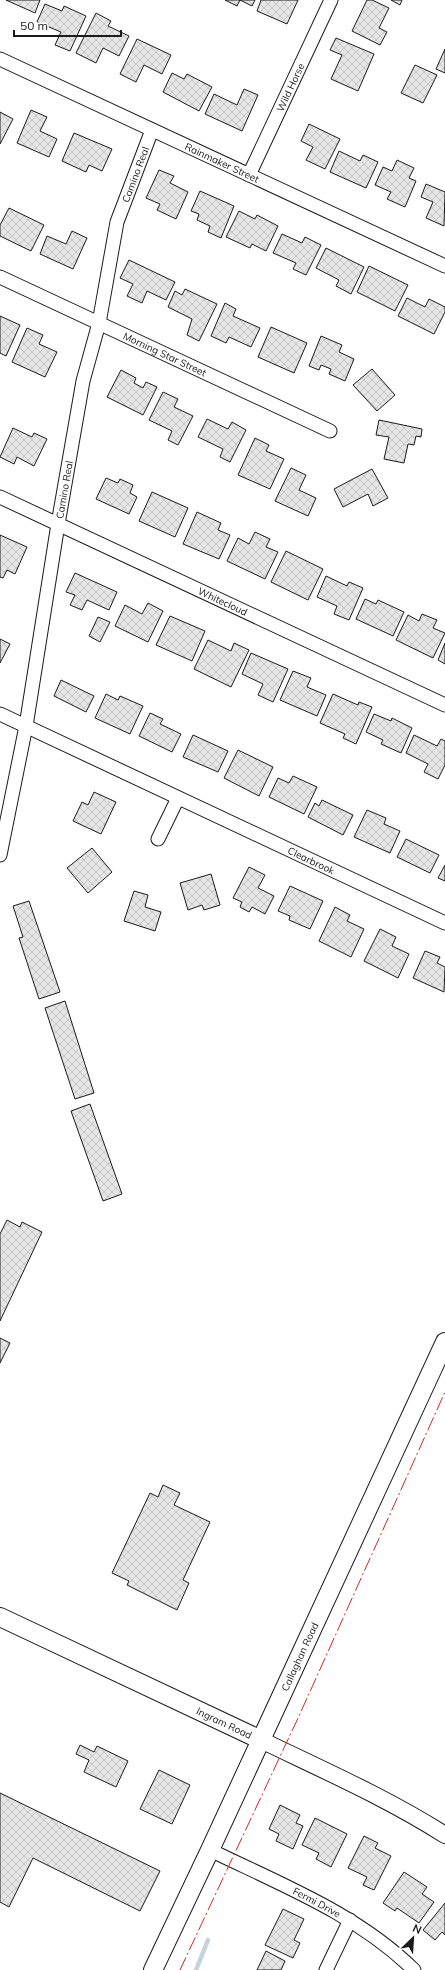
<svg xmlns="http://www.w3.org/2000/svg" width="445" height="1970" font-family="Mulish,sans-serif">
  <defs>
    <pattern id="building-cross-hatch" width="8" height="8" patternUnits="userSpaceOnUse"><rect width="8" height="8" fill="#e6e6e6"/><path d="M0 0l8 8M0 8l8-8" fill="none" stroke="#c5c5c5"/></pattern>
  </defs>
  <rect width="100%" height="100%" fill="#fff"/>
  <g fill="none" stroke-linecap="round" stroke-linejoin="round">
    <polyline stroke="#c6d2dc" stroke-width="4.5" points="196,1970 208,1940"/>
  </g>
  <g fill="url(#building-cross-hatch)" stroke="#1a1a1a">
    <polygon points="6,0 40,0 35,13"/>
    <polygon points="225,0 240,0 237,6"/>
    <polygon points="240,0 255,0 252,6"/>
    <polygon points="261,0 298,0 287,24 257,11"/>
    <polygon points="367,0 372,0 389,8 379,28 387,32 380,45 352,31"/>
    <polygon points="391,0 402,0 400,5"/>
    <polygon points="45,4 62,11 64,6 86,16 70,51 55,45 61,32 37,22"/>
    <polygon points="96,13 111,21 108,26 129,36 119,56 103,48 96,63 76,53"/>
    <polygon points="336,38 374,54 358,91 331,79 342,55 330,50"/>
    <polygon points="137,39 171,55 162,74 144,65 136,82 120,74"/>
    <polygon points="445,49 445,73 436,69"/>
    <polygon points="415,65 437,75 423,103 401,93"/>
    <polygon points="172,73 184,79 187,74 212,87 199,111 163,92"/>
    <polygon points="244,89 258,95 242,131 205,114 214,94 237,105"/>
    <polygon points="31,110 47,117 40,131 57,139 49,157 17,143"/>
    <polygon points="0,112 13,119 0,144"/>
    <polygon points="309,124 340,139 325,169 306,160 313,147 301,141"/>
    <polygon points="74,133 112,149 102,171 89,165 86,172 62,161"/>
    <polygon points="339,151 360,161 363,155 378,162 366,188 330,172"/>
    <polygon points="397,160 414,168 409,178 416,181 405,207 387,199 391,192 375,185 383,167 392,171"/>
    <polygon points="159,170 174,176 170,183 188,192 176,219 157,210 160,204 146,198"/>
    <polygon points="426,184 445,192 444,226 426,218 433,202 421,197"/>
    <polygon points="200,191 234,206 221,238 208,232 210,226 197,220 199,214 191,211"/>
    <polygon points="9,208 44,225 31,251 0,236 0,225"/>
    <polygon points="239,211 255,219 257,215 278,226 266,251 252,244 250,248 226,237"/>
    <polygon points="72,231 87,238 73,269 40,254 47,236 66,244"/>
    <polygon points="282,234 302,243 305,237 321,245 306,275 293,269 296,263 273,253"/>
    <polygon points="326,248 364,267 351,294 336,286 339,280 316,268"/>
    <polygon points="129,260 175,282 166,300 147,291 142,303 127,296 133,284 120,278"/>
    <polygon points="369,266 408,285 395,311 357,292"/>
    <polygon points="185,289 217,304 199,341 187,335 192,319 168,307 175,291 182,295"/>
    <polygon points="407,298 425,307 429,299 445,307 445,312 434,334 398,316"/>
    <polygon points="225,303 236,309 233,316 260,328 251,347 229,337 226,343 211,336"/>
    <polygon points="0,316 20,325 6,356 0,353"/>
    <polygon points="271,327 307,343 294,373 258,357"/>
    <polygon points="27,328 43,335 39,344 57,352 45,377 12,362"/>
    <polygon points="321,336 342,345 339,352 354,359 345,381 329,374 331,369 321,365 319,370 309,366"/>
    <polygon points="372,369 395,395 377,411 353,385"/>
    <polygon points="121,370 136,378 134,383 143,388 146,382 157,387 143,415 107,397"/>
    <polygon points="163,392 178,399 174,407 193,416 178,445 168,440 172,431 149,420"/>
    <polygon points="207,419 228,429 232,422 246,430 230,462 220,457 223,449 198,437"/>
    <polygon points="379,420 422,429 421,437 416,436 414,445 408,444 404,463 384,459 389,437 376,435"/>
    <polygon points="13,428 32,437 34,433 47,439 34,466 17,457 14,464 0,457"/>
    <polygon points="255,438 269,445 266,451 284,459 270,489 238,475"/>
    <polygon points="291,468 306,475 299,490 316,498 308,516 275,501"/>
    <polygon points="372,469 388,498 373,506 368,494 343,507 334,489"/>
    <polygon points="106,478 118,483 120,479 133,485 130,493 137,497 129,514 96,499"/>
    <polygon points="152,492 188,508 175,537 139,521"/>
    <polygon points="197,512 221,523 218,530 230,535 219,559 183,544"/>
    <polygon points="255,532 270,539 266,547 278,552 265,579 227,561 238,538 249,544"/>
    <polygon points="0,535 27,547 15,574 7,570 3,578 0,577"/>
    <polygon points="286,551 323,569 308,600 271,582"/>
    <polygon points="75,573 117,592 109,610 87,600 82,610 70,605 75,595 66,592"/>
    <polygon points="326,576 347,586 349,582 363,588 349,620 334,614 337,606 317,597"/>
    <polygon points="365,599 376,604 378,600 404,612 393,636 356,619"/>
    <polygon points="148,603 163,611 148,642 115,626 125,605 142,614"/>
    <polygon points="422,614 437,620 433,628 445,633 433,658 396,640 408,615 419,621"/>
    <polygon points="170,616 205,631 192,661 156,645"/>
    <polygon points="98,617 110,622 100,642 89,636"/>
    <polygon points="0,639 10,644 0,663"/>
    <polygon points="208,640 231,651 234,643 249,650 231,687 194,669"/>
    <polygon points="445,643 445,664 438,660"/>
    <polygon points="251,653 288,669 273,702 258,695 263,684 242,674"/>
    <polygon points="293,671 311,678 307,687 326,695 317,716 280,700"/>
    <polygon points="61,680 94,696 86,712 54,696"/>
    <polygon points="106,694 118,700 120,696 143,706 130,734 95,718"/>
    <polygon points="333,694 358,705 359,702 372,707 356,744 343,738 345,734 320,723"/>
    <polygon points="150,713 163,719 160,724 181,734 172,752 139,736"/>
    <polygon points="374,714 391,721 392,718 412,728 401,753 381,744 383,740 366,732"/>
    <polygon points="193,735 228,751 218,772 183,757"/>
    <polygon points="414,735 437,746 441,739 445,741 445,765 438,779 424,772 428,764 406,753"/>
    <polygon points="238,750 273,767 259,796 224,778"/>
    <polygon points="293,776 317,787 304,814 269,797 278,778 289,783"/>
    <polygon points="94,792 116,802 101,834 73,821 82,802 88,805"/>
    <polygon points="322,800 353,815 343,835 308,817 315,803 319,806"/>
    <polygon points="367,810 386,818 384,824 400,831 390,853 354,837"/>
    <polygon points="406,839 439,855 430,873 397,857"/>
    <polygon points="92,848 112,872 88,893 67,868"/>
    <polygon points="445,865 445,881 438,878"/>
    <polygon points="249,867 265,875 258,888 274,896 265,914 252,907 249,912 240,907 242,902 233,898"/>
    <polygon points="211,874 220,905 204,910 202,905 188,910 180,883"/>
    <polygon points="290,886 323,901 310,929 289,920 290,916 278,911"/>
    <polygon points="134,891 148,895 145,907 161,912 155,931 124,921"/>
    <polygon points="29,901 60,992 39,999 19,938 23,937 13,906"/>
    <polygon points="335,907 350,915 347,921 364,929 351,957 319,941"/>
    <polygon points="380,929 396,937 392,946 409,954 398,978 364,961"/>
    <polygon points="425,951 440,957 437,963 445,967 444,992 413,978"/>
    <polygon points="65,1001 94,1093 75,1099 45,1008"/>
    <polygon points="90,1104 122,1194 103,1201 71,1111"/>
    <polygon points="7,1220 20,1227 22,1222 42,1232 0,1321 0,1234"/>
    <polygon points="0,1338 10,1343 0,1363"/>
    <polygon points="163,1485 180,1493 174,1505 210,1522 183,1580 189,1583 177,1610 127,1585 129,1581 112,1573 150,1493 158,1497"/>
    <polygon points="80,1745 94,1752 97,1746 128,1761 116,1787 84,1772 89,1760 76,1754"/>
    <polygon points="159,1770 190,1785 172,1824 140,1809"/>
    <polygon points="0,1793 160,1871 140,1911 33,1858 9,1907 0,1902"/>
    <polygon points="280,1805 300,1815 296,1823 303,1826 293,1849 276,1841 279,1834 269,1829"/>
    <polygon points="315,1818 347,1834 331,1867 316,1859 319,1853 302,1845"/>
    <polygon points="364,1836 378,1843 375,1848 391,1856 374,1890 363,1885 367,1877 348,1868"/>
    <polygon points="404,1872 427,1887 422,1894 434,1902 419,1923 397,1908 395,1911 383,1903"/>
    <polygon points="445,1903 445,1935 442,1932 435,1940 423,1930"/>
    <polygon points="283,1909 304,1919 294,1940 300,1943 293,1958 265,1945"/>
    <polygon points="266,1951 285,1961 281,1970 257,1970"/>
  </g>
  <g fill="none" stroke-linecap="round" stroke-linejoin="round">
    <g stroke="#1a1a1a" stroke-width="15">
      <g id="minor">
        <path id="s1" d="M0,59L445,266"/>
        <path id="s2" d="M249,175L331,0"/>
        <path id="s3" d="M0,277L330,431"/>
        <path id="s4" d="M0,497L445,705"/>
        <path id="s5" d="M0,714L445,923"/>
        <polyline points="158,839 178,798"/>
        <path id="s6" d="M0,855L26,726L58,524L83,381L99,323L117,222L152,130"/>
        <path id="s7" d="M210,1850C282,1885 357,1914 414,1970"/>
        <polyline points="326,1970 350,1920"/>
      </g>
    </g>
    <g stroke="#1a1a1a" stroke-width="18">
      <path id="tertiary" d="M261,1740C323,1770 387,1798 445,1835"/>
    </g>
    <g stroke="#1a1a1a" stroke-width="20">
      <g id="secondary">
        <path id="s8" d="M0,1617L261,1740"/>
        <path id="s9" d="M153,1970L210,1850L445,1342"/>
      </g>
    </g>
    <use href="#minor" stroke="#fff" stroke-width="13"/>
    <use href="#tertiary" stroke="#fff" stroke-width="16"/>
    <use href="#secondary" stroke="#fff" stroke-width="18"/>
    <polyline stroke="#c62828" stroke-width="1" stroke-dasharray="14 3 2 3" stroke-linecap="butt" points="180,1970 299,1716 445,1392"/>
  </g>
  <g text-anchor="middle" stroke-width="3" stroke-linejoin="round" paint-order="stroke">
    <g font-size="10" fill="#1a1a1a" stroke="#fff">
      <text dy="4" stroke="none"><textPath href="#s2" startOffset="97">Wild Horse</textPath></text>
      <text dy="4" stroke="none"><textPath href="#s1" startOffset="245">Rainmaker Street</textPath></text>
      <text dy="4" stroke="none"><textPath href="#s6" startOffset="695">Camino Real</textPath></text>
      <text dy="4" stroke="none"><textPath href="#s3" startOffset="182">Morning Star Street</textPath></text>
      <text dy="4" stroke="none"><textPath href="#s6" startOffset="371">Camino Real</textPath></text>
      <text dy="4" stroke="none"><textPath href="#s4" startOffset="246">Whitecloud</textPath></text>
      <text dy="4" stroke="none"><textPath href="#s5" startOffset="344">Clearbrook</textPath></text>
      <text dy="4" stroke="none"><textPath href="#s9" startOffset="346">Callaghan Road</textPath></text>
      <text dy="4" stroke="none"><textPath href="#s8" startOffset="248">Ingram Road</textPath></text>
      <text dy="4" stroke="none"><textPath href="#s7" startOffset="119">Fermi Drive</textPath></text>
    </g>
  </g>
  <g transform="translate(413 1938) rotate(25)" stroke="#ffffff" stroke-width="3" paint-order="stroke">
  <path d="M0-3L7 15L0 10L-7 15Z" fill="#1a1a1a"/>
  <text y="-6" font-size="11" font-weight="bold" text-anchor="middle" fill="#1a1a1a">N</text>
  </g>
  <path d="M14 30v6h107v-6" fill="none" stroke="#1a1a1a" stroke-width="2"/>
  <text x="20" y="30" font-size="12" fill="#1a1a1a" stroke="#ffffff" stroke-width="3" paint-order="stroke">50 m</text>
</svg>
